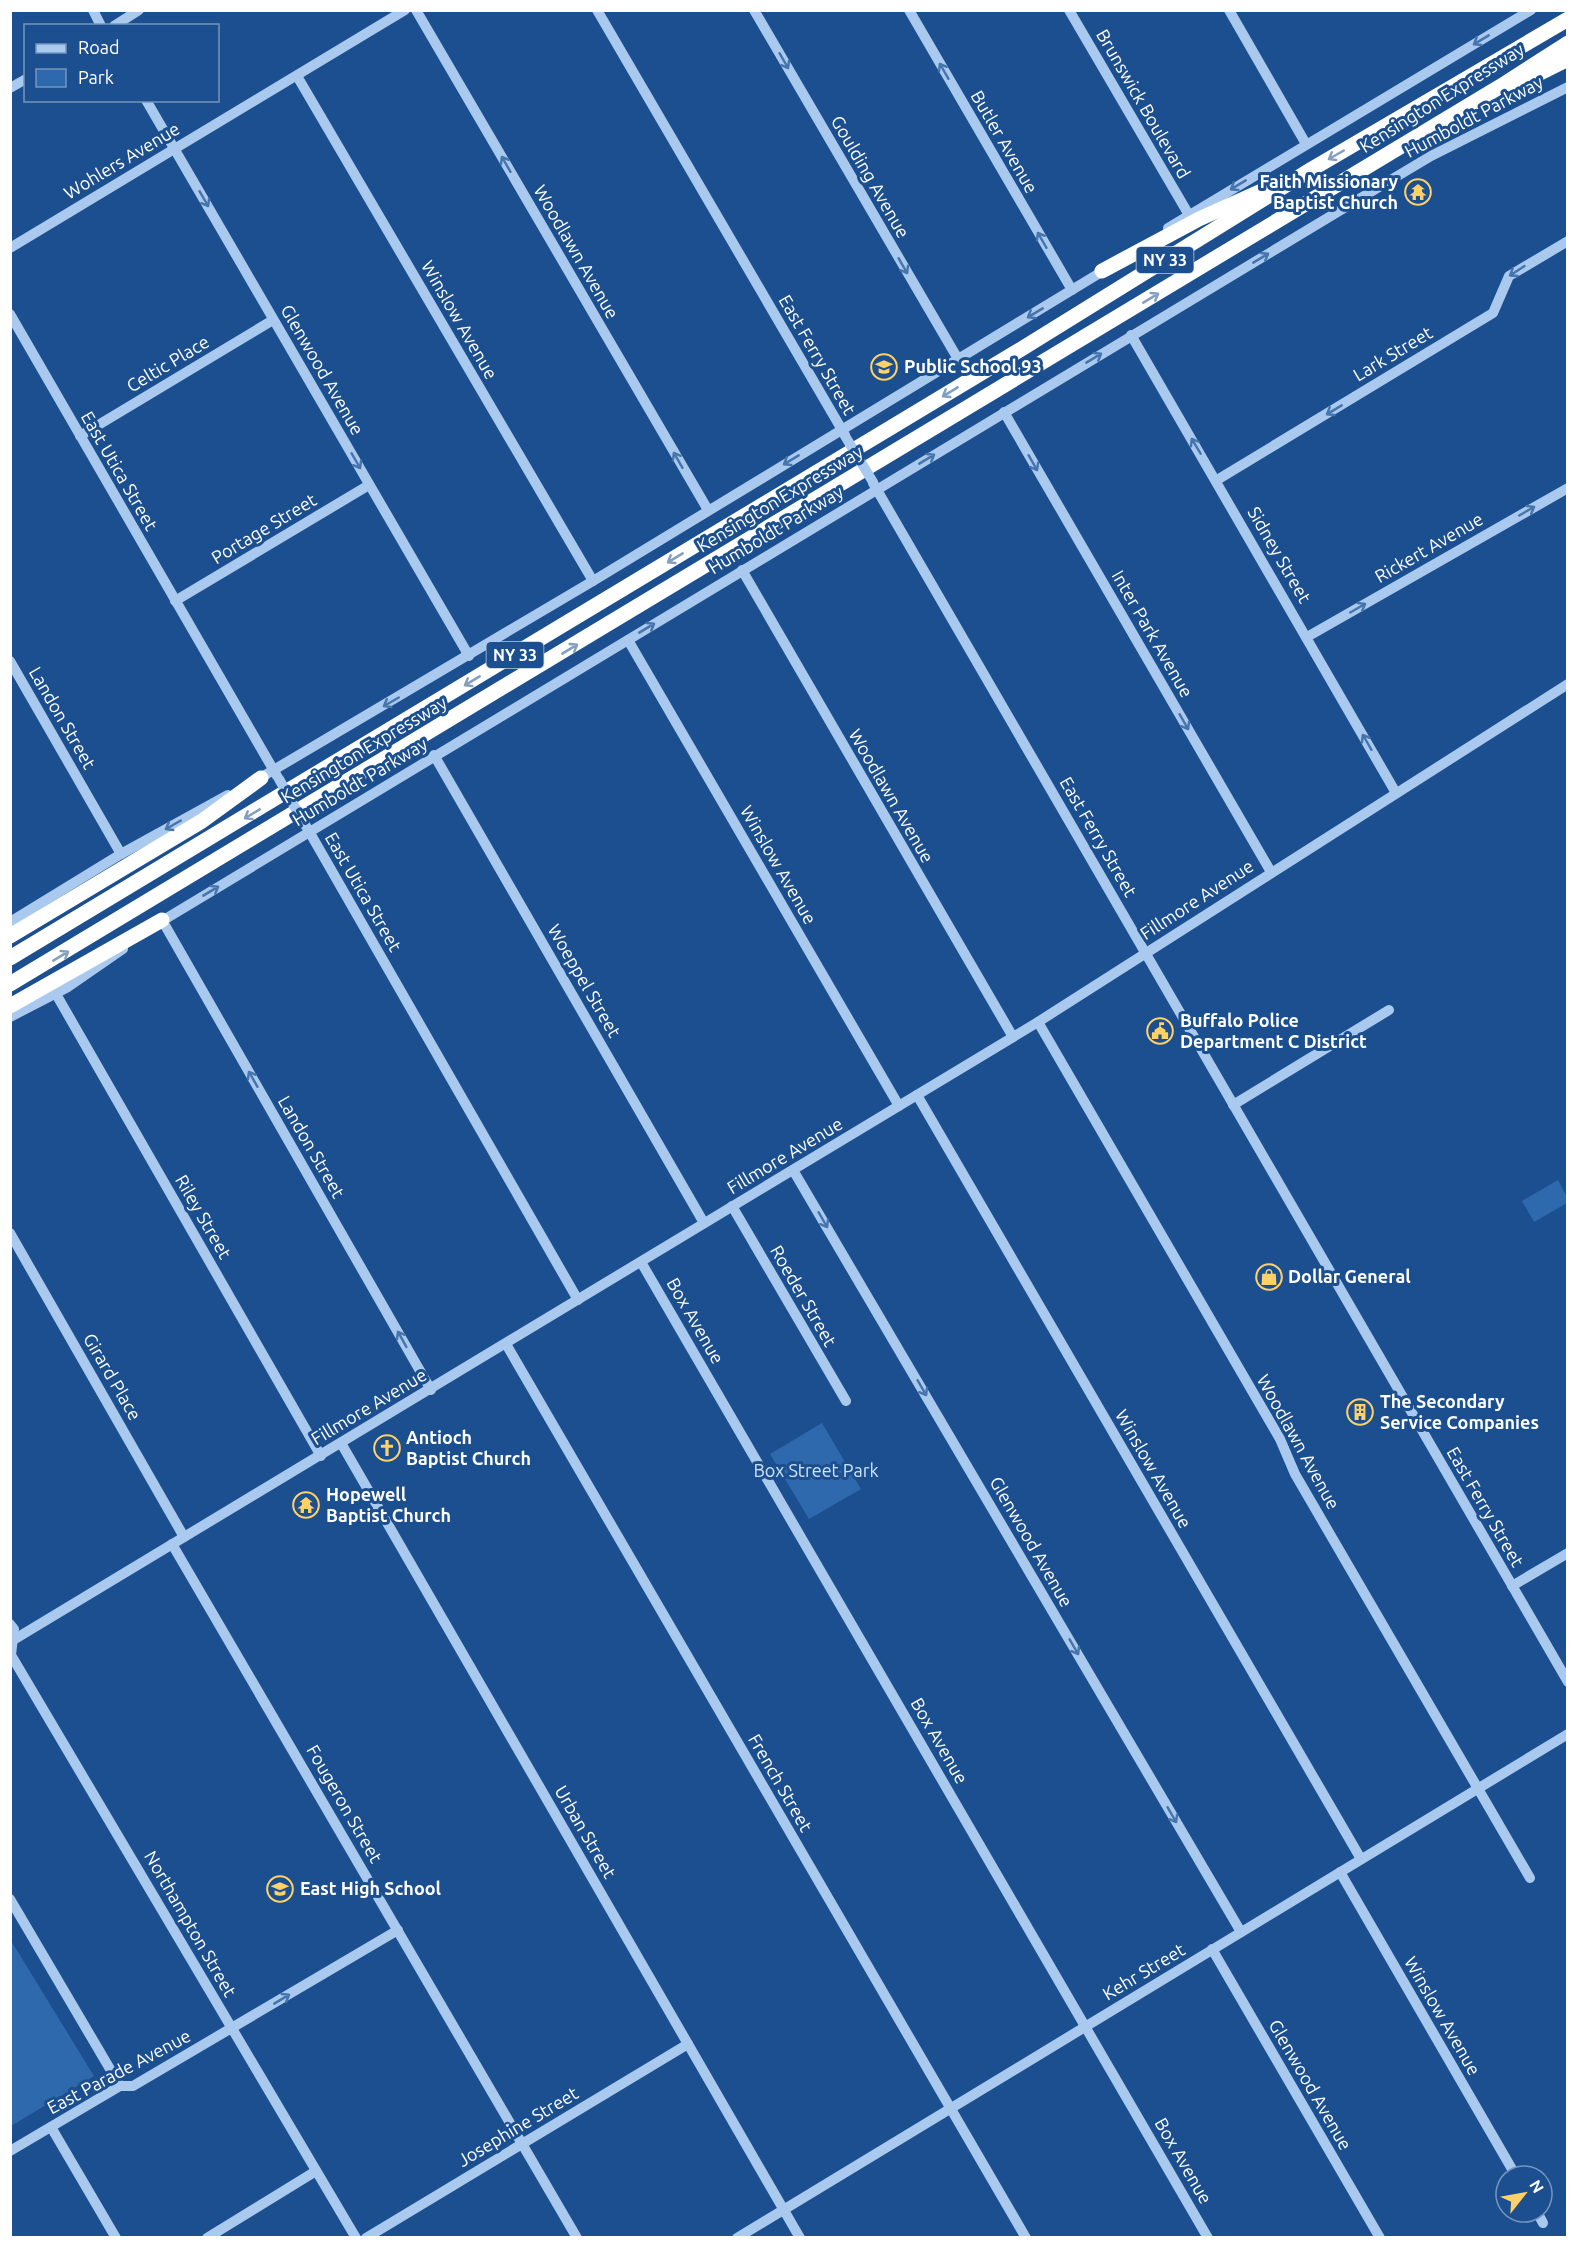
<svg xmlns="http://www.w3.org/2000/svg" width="1578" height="2248" font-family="Ubuntu,sans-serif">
  <rect width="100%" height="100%" fill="#1b4f8f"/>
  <g fill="#2e69ad">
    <polygon points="1558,1180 1567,1197 1567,1203 1534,1222 1522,1201"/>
    <polygon points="822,1423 861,1489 809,1519 770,1454"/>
    <polygon points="10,1939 94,2076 11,2126 10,2126"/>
  </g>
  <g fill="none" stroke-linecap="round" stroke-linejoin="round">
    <g stroke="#a9c9ee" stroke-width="10">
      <polyline points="93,10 101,26"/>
      <polyline points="416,10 708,510"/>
      <polyline points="597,10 845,435"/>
      <polyline points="754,10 958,359"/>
      <polyline points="909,10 1072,290"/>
      <polyline points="1069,10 1189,215"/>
      <polyline points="1229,10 1306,144"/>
      <polyline points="114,26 139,10"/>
      <polyline points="297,76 593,581"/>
      <polyline points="10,88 26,79"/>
      <polyline points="146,100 469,656"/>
      <polyline points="1168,228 1531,10"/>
      <polyline points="10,248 405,10"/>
      <polyline points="10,314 277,776"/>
      <polyline points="1131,335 1396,793"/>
      <polyline points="1004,412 1271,872"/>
      <polyline points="80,436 273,320"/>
      <polyline points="1217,480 1493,313 1509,276 1568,241"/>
      <polyline points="873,483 1568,1682"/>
      <polyline points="742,570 1013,1037"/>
      <polyline points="175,601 369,485"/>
      <polyline points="1307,637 1568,488"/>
      <polyline points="628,640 899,1106"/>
      <polyline points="10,661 121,854"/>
      <polyline points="434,755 704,1223"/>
      <polyline points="255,781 593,581 1108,268"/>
      <polyline points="306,826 578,1300"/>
      <polyline points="162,920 431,1390"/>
      <polyline points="10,922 121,854 228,795"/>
      <polyline points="157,924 1369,193 1431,156 1568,87"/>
      <polyline points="56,994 321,1456"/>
      <polyline points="10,1017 68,987 123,949"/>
      <polyline points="1038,1022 1280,1439 1295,1474 1530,1878"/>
      <polyline points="917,1095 1361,1859"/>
      <polyline points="1233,1105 1389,1010"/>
      <polyline points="793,1170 1241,1932"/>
      <polyline points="732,1206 846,1401"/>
      <polyline points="10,1233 184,1537"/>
      <polyline points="641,1262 1208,2238"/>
      <polyline points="506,1344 1026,2238"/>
      <polyline points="341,1443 800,2238"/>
      <polyline points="172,1544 577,2238"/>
      <polyline points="1512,1586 1568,1553"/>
      <polyline points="10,1624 14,1629 11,1655 356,2238"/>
      <polyline points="10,1642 1038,1022 1568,684"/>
      <polyline points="1340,1872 1516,2176"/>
      <polyline points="10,1899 120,2086"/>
      <polyline points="1212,1949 1380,2238"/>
      <polyline points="51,2127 116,2238"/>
      <polyline points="10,2151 120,2086 133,2086 398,1930"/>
      <polyline points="1537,2212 1543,2223"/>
      <polyline points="207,2238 316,2171"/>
      <polyline points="366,2238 688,2044"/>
      <polyline points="737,2238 1568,1734"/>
    </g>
    <g stroke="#fff" stroke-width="15">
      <polyline points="1510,84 1530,78 1568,59"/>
      <polyline points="1102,271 1199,219 1268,188"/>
      <polyline points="10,936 202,821 261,778"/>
      <polyline points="10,958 1018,351 1312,169 1568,19"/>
      <polyline points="10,984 1501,86 1568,43"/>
      <polyline points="10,1006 162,920"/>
    </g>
    <g stroke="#a9c9ee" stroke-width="10">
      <polyline points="845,436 873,482"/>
      <polyline points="279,779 305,825"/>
    </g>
  </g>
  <defs><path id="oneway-shaft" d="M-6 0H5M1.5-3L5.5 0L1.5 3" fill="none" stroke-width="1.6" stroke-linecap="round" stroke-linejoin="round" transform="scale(1.5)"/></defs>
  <g stroke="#4674ac">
    <use href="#oneway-shaft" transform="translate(1481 40) rotate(149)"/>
    <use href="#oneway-shaft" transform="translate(784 61) rotate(60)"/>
    <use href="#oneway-shaft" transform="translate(944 71) rotate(-120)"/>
    <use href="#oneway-shaft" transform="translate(506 164) rotate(-120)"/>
    <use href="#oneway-shaft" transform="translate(1238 185) rotate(149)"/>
    <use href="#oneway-shaft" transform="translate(204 199) rotate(60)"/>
    <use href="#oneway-shaft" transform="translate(1042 240) rotate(-120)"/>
    <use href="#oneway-shaft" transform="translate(1261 258) rotate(-31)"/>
    <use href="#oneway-shaft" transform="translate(903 266) rotate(60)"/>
    <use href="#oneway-shaft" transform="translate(1517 271) rotate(147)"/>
    <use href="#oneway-shaft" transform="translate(1035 313) rotate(149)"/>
    <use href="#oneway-shaft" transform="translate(1094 358) rotate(-31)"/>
    <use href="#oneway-shaft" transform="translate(1334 410) rotate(149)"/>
    <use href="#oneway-shaft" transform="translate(1196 446) rotate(-121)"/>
    <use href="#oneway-shaft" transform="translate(927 459) rotate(-31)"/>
    <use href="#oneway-shaft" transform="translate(678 460) rotate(-120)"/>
    <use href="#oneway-shaft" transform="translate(791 460) rotate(149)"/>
    <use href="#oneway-shaft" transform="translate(356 461) rotate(60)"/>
    <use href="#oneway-shaft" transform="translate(1033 463) rotate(60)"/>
    <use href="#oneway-shaft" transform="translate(1527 511) rotate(-30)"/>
    <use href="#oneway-shaft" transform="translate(1358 608) rotate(-30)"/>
    <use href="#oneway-shaft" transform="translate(647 628) rotate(-31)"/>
    <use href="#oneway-shaft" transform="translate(391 702) rotate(150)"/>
    <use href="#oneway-shaft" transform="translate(1184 722) rotate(60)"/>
    <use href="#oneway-shaft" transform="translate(1367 742) rotate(-120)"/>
    <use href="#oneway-shaft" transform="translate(173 825) rotate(150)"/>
    <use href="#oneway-shaft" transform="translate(211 891) rotate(-31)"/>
    <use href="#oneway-shaft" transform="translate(253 1079) rotate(-120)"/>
    <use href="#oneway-shaft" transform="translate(823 1220) rotate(60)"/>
    <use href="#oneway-shaft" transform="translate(402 1339) rotate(-119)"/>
    <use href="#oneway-shaft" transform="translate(922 1388) rotate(60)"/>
    <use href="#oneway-shaft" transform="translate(1074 1647) rotate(60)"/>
    <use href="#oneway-shaft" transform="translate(1172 1815) rotate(60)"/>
    <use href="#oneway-shaft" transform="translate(282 1999) rotate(-31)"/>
  </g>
  <g stroke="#829ec1">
    <use href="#oneway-shaft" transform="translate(1336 155) rotate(150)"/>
    <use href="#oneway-shaft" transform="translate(1151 298) rotate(-31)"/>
    <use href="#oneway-shaft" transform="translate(950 392) rotate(149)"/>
    <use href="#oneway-shaft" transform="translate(675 558) rotate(149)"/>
    <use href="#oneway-shaft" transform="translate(570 649) rotate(-31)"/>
    <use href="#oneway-shaft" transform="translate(472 681) rotate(149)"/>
    <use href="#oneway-shaft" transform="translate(252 814) rotate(149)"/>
    <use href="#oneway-shaft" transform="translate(61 956) rotate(-31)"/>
  </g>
  <defs>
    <g id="temple-ring" transform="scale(1.35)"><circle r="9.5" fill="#1b4f8f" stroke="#ffd166" stroke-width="1.5"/><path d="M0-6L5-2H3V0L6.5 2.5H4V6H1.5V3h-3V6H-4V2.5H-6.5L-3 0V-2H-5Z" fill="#ffd166"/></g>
    <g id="school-ring" transform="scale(1.35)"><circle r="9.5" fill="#1b4f8f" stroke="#ffd166" stroke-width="1.5"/><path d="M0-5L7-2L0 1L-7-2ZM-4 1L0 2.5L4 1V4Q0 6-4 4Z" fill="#ffd166"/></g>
    <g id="civic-ring" transform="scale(1.35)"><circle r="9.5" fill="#1b4f8f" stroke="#ffd166" stroke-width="1.5"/><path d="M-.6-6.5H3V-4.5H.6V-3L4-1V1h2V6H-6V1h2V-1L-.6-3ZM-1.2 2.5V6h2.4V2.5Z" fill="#ffd166"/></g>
    <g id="shop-ring" transform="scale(1.35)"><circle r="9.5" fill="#1b4f8f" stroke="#ffd166" stroke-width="1.5"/><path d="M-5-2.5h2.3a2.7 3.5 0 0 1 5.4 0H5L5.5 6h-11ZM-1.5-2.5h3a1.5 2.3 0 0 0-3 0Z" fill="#ffd166"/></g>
    <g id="building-ring" transform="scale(1.35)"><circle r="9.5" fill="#1b4f8f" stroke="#ffd166" stroke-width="1.5"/><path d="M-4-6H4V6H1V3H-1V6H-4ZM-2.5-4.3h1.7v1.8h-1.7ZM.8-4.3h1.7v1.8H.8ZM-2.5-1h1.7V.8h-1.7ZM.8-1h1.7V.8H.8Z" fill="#ffd166"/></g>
    <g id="church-ring" transform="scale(1.35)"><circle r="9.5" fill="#1b4f8f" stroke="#ffd166" stroke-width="1.5"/><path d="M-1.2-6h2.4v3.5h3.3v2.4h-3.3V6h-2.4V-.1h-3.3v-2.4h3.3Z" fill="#ffd166"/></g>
  </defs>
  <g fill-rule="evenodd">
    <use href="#temple-ring" x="1418" y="192"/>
    <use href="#school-ring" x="884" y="367"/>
    <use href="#civic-ring" x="1160" y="1031"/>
    <use href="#shop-ring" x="1269" y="1277"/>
    <use href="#building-ring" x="1360" y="1412"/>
    <use href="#church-ring" x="387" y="1448"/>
    <use href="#temple-ring" x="306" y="1505"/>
    <use href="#school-ring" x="280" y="1889"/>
  </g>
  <g text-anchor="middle" stroke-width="6" stroke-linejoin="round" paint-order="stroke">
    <g fill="#1b4f8f" stroke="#bbcadd" stroke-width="1.5">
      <rect x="1136.5" y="247" width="57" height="26" rx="4.5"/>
      <rect x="486.5" y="642" width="57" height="26" rx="4.5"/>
    </g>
    <g font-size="16" font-weight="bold" fill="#fff">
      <text x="1165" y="266">NY 33</text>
      <text x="515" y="661">NY 33</text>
    </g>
    <g font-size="18" fill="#fff" stroke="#1b4f8f">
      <text transform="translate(1442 98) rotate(-32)" y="6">Kensington Expressway</text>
      <text transform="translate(1143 104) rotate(60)" y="6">Brunswick Boulevard</text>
      <text transform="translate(1474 117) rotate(-28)" y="6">Humboldt Parkway</text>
      <text transform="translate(1004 142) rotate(60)" y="6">Butler Avenue</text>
      <text transform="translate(122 161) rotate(-31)" y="6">Wohlers Avenue</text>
      <text transform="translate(870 177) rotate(60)" y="6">Goulding Avenue</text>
      <text transform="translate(576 252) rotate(60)" y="6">Woodlawn Avenue</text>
      <text transform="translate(459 320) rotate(60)" y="6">Winslow Avenue</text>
      <text transform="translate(1393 354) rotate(-31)" y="6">Lark Street</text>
      <text transform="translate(817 355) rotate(60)" y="6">East Ferry Street</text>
      <text transform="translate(168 364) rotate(-31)" y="6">Celtic Place</text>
      <text transform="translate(322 370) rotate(60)" y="6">Glenwood Avenue</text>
      <text transform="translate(119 471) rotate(60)" y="6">East Utica Street</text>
      <text transform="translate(780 499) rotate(-31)" y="6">Kensington Expressway</text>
      <text transform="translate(264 529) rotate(-31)" y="6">Portage Street</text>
      <text transform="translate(776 530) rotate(-31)" y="6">Humboldt Parkway</text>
      <text transform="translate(1429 548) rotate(-30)" y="6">Rickert Avenue</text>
      <text transform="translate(1279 555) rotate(60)" y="6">Sidney Street</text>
      <text transform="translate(1152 634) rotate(60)" y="6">Inter Park Avenue</text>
      <text transform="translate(62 718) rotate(60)" y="6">Landon Street</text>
      <text transform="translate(364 750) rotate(-31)" y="6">Kensington Expressway</text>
      <text transform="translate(360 782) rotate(-31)" y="6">Humboldt Parkway</text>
      <text transform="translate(891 796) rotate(60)" y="6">Woodlawn Avenue</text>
      <text transform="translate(1098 837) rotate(60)" y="6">East Ferry Street</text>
      <text transform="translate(778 865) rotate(60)" y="6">Winslow Avenue</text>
      <text transform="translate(363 892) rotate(60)" y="6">East Utica Street</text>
      <text transform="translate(1197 900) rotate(-33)" y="6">Fillmore Avenue</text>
      <text transform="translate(584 981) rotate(60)" y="6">Woeppel Street</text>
      <text transform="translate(311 1147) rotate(60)" y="6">Landon Street</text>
      <text transform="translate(785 1156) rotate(-31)" y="6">Fillmore Avenue</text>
      <text transform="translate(203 1217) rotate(60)" y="6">Riley Street</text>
      <text transform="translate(803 1296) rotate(60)" y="6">Roeder Street</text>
      <text transform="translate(695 1321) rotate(60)" y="6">Box Avenue</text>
      <text transform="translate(112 1377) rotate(60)" y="6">Girard Place</text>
      <text transform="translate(369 1407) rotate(-31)" y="6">Fillmore Avenue</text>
      <text transform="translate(1298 1442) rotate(61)" y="6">Woodlawn Avenue</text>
      <text transform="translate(1153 1469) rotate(60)" y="6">Winslow Avenue</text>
      <text transform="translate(1485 1507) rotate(60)" y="6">East Ferry Street</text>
      <text transform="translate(1031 1542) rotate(60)" y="6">Glenwood Avenue</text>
      <text transform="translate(939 1741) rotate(60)" y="6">Box Avenue</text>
      <text transform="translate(780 1783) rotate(60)" y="6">French Street</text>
      <text transform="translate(344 1804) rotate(60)" y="6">Fougeron Street</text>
      <text transform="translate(585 1832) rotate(60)" y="6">Urban Street</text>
      <text transform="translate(190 1924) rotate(60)" y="6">Northampton Street</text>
      <text transform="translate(1144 1972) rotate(-31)" y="6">Kehr Street</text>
      <text transform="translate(1442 2016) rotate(60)" y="6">Winslow Avenue</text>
      <text transform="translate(119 2072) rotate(-28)" y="6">East Parade Avenue</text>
      <text transform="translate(1310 2085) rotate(60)" y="6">Glenwood Avenue</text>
      <text transform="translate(518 2127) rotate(-31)" y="6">Josephine Street</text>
      <text transform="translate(1183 2161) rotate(60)" y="6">Box Avenue</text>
    </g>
    <g font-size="18" font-weight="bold" fill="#fff" stroke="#1b4f8f" text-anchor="start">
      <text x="1398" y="188" text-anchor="end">Faith Missionary<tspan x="1398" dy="21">Baptist Church</tspan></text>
      <text x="904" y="373">Public School 93</text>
      <text x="1180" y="1027">Buffalo Police<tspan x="1180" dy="21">Department C District</tspan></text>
      <text x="1288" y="1283">Dollar General</text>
      <text x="1380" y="1408">The Secondary<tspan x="1380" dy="21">Service Companies</tspan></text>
      <text x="406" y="1444">Antioch<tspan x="406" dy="21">Baptist Church</tspan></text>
      <text x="326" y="1501">Hopewell<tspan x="326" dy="21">Baptist Church</tspan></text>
      <text x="300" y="1895">East High School</text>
    </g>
    <g font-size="18" fill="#cfe3fa" stroke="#1b4f8f">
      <text x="816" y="1477">Box Street Park</text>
    </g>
  </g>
  <rect width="1578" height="2248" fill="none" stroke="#ffffff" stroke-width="24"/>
  <rect x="24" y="24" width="195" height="78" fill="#1b4f8f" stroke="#7695bc" stroke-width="1.5"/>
  <rect x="36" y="44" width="30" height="9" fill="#a9c9ee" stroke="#7695bc" stroke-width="1.5"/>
  <text x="78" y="54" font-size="18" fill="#ffffff">Road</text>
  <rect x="36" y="69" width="30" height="18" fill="#2e69ad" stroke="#7695bc" stroke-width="1.5"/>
  <text x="78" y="84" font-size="18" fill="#ffffff">Park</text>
  <g transform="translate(1524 2194) rotate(59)"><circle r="28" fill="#1b4f8f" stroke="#7695bc" stroke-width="1.5"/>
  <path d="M0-4.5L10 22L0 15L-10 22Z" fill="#ffd166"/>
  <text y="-9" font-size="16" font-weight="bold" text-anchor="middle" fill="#ffffff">N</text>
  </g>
</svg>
